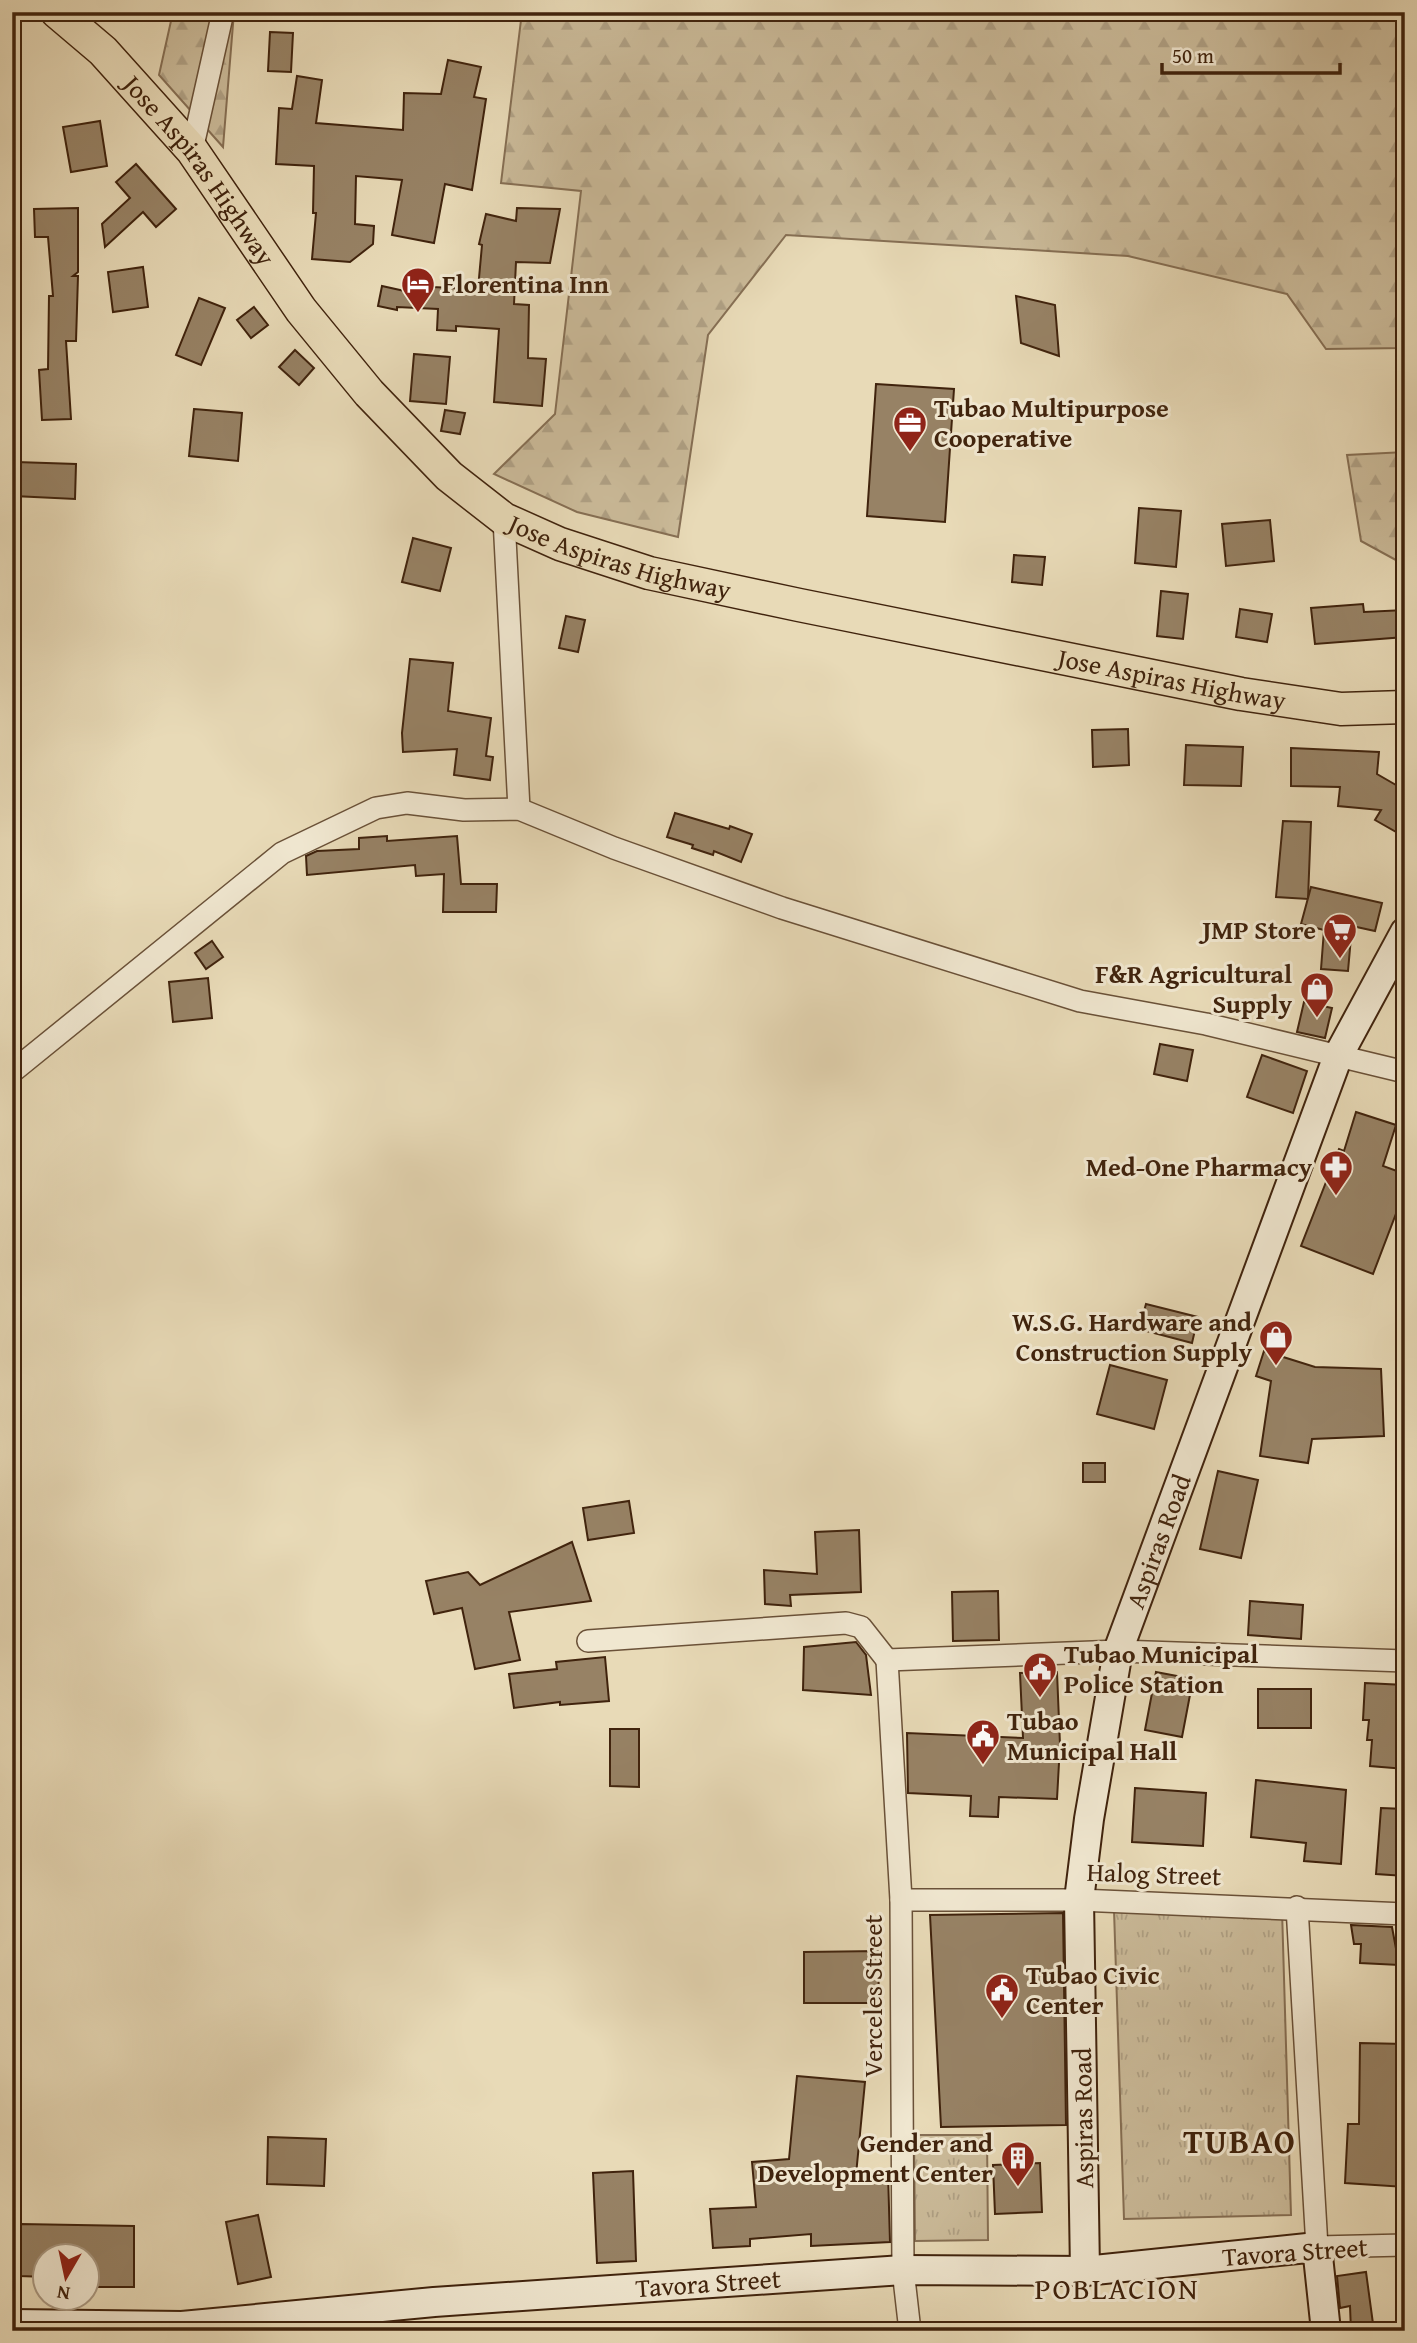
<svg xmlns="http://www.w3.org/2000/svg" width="1417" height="2343" font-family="'Gentium Book Plus',serif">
  <defs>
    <pattern id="forest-firs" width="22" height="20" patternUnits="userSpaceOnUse" patternTransform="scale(1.75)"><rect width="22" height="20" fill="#cbbb9a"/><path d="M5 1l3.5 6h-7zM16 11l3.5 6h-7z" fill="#afa084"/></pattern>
    <pattern id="park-tufts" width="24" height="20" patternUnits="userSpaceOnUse" patternTransform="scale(1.75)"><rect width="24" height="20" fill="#cbbb9a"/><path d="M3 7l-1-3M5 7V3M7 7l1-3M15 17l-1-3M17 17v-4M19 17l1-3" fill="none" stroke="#afa084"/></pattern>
  </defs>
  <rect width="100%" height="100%" fill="#e8dab7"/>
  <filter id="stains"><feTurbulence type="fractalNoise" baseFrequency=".00286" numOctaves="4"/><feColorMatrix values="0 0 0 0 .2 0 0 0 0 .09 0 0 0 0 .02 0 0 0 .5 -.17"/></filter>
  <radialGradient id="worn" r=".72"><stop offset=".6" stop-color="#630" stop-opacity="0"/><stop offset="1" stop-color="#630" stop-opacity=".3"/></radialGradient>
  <g fill="url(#forest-firs)" stroke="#866f54" stroke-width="2">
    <polygon points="173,12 234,12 223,147 159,75"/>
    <polygon points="522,12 1405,12 1405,348 1326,349 1287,294 1128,256 786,235 708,335 678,537 577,512 494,474 555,414 581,191 501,183"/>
    <polygon points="1405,452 1405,565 1361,541 1347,455"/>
  </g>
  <g fill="url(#park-tufts)" stroke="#866f54" stroke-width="2">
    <polygon points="1114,1910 1282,1910 1291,2215 1124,2219"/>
    <polygon points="914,2135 987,2135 988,2240 915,2241"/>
  </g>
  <g fill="#978265" stroke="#40230d" stroke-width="2">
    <polygon points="270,32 293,33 291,72 268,71"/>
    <polygon points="448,60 481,67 474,97 486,99 472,190 445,184 434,243 392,235 402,180 356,176 355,224 374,226 373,244 350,262 312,259 316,213 313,213 314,166 276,164 279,108 292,109 297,76 322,80 316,123 403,130 404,93 441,94"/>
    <polygon points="100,121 107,166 71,172 63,127"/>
    <polygon points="136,164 176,209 156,227 143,212 105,247 102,224 130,198 116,182"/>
    <polygon points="78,208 78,272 73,276 78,276 76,341 66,341 71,419 42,420 39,370 48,369 49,296 53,296 48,237 35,237 34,209"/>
    <polygon points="517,208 560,209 550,263 516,262 514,304 529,305 528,358 546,359 542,406 494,402 499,329 456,326 456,331 437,330 438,309 397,307 397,310 378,306 382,286 409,292 409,286 478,289 482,245 479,244 486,214 516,221"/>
    <polygon points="143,267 148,307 113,312 108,272"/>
    <polygon points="1016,296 1055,305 1059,356 1021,343"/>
    <polygon points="199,298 225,308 201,365 176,355"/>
    <polygon points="254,307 268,325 251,338 237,320"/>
    <polygon points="295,350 314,368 299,385 279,367"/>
    <polygon points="414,354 450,357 446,404 410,401"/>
    <polygon points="876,384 954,389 945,522 867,516"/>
    <polygon points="194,409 242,413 238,461 189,456"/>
    <polygon points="445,410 465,413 460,434 441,431"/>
    <polygon points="16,462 76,464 75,499 14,496"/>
    <polygon points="1139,508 1181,511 1176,567 1135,563"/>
    <polygon points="1270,520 1274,561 1226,566 1222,524"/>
    <polygon points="413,538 451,548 440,591 402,582"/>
    <polygon points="1014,555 1045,557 1042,585 1012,582"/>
    <polygon points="1161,591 1188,594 1183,639 1157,636"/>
    <polygon points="1363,604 1364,612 1405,610 1405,637 1315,644 1311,608"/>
    <polygon points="1240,609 1272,614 1267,642 1236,637"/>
    <polygon points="566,616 585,620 578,652 559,648"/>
    <polygon points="410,659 453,663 448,711 491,718 486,756 493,757 490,780 454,775 457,749 403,752 402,733"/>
    <polygon points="1128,729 1129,765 1093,767 1092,730"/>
    <polygon points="1186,745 1243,747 1241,786 1184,785"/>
    <polygon points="1291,748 1379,752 1377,774 1396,785 1405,771 1405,837 1375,820 1381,810 1338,806 1340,787 1291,786"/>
    <polygon points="675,813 729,829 730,826 752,834 741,862 714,851 713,855 692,848 693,845 667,837"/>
    <polygon points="1283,821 1311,822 1308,899 1276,897"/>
    <polygon points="387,836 387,841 457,836 461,884 497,884 496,912 443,912 444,874 416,876 415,865 307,875 306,856 317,851 359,849 359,838"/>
    <polygon points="1311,887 1382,903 1375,931 1352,926 1348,971 1321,969 1324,930 1301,924"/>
    <polygon points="212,941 223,957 206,969 195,953"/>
    <polygon points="208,978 212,1018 173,1022 169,982"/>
    <polygon points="1304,1002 1332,1008 1325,1038 1297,1032"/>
    <polygon points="1160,1044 1193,1050 1187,1081 1154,1074"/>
    <polygon points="1262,1055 1307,1071 1293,1113 1247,1097"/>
    <polygon points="1356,1112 1396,1125 1383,1166 1405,1174 1405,1190 1373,1274 1301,1246 1339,1149 1344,1151"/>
    <polygon points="1146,1304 1198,1317 1192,1343 1139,1329"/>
    <polygon points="1264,1351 1315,1367 1381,1369 1384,1436 1312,1439 1308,1463 1260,1456 1271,1381 1256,1376"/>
    <polygon points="1110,1365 1167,1380 1154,1429 1097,1414"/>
    <rect x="1083" y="1463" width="22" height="19"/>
    <polygon points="1218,1471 1258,1480 1241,1558 1200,1549"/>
    <polygon points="629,1501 634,1533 588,1540 583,1508"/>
    <polygon points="859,1530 861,1592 790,1595 791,1606 765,1604 764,1570 817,1574 815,1532"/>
    <polygon points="572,1542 591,1601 509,1612 520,1660 475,1669 462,1608 434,1614 426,1581 468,1572 480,1585"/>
    <polygon points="998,1591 999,1640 953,1641 952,1592"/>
    <polygon points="1250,1601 1303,1605 1301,1639 1248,1635"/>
    <polygon points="856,1642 866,1655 871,1695 803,1690 804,1647"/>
    <polygon points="605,1657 609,1701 560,1705 560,1702 514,1708 509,1674 557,1669 556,1662"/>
    <polygon points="1057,1672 1060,1745 1057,1799 999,1797 998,1817 970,1816 971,1796 908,1793 907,1733 1023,1738 1020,1673"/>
    <polygon points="1156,1672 1193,1679 1182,1737 1145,1730"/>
    <polygon points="1365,1683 1405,1685 1405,1769 1370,1766 1372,1740 1367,1740 1369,1720 1363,1720"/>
    <rect x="1258" y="1689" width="53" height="39"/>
    <polygon points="610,1729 639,1729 639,1787 610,1786"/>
    <polygon points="1256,1780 1346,1790 1341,1864 1304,1861 1306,1843 1251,1837"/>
    <polygon points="1135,1788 1206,1793 1203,1846 1132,1842"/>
    <polygon points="1381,1808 1405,1809 1405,1876 1376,1874"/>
    <polygon points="1063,1913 1066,2125 941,2127 930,1915"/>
    <polygon points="1351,1925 1392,1927 1399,1965 1360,1963 1361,1944 1354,1944"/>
    <polygon points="878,1951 879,2003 804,2003 804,1952"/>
    <polygon points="1360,2043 1405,2044 1405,2187 1345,2183 1348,2124 1359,2124"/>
    <polygon points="797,2076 865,2082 856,2175 888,2173 890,2242 811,2246 811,2234 750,2239 750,2246 713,2248 710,2209 756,2207 752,2162 789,2159"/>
    <polygon points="268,2137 326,2139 324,2186 267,2184"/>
    <polygon points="1040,2163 1042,2212 995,2214 993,2165"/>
    <polygon points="633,2171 636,2261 597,2263 593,2173"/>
    <polygon points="258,2215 271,2277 238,2284 226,2222"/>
    <polygon points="20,2224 134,2226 134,2287 90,2287 90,2256 46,2256 46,2277 20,2276"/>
    <polygon points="1366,2272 1374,2331 1351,2331 1350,2306 1340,2308 1337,2276"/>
  </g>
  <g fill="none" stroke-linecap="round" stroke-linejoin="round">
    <g stroke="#6a5138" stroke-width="24">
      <g id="street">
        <polyline points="192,150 223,12"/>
        <polyline points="504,519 519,809"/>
        <polyline points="12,1072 282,853 376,808 407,803 464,810 519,809 614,848 782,908 1080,1001 1206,1024 1405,1072"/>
        <polyline points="588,1641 846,1623 861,1627 887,1660"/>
        <polyline points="887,1660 901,1900 903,2270 910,2331"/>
        <polyline points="887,1660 1118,1651 1405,1661"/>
        <polyline points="901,1900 1079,1900 1405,1914"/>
        <polyline points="1297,1907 1317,2247 1405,2245"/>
      </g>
    </g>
    <g stroke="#40230d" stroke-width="32">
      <g id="secondary">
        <path id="s1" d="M1085,2271L1079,1900L1089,1819L1118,1651L1338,1056L1405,932"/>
        <path id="s2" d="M12,2324L182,2326L434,2302L903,2270L1085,2271L1317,2247L1326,2331"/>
      </g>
    </g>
    <g stroke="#40230d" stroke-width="35">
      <g id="primary">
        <path id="s3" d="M57,12L103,51L192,150L301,310L369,393L449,476L504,519L560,544L649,573L799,605L1241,694L1341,709L1405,707"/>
      </g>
    </g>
    <use href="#street" stroke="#f0e7d0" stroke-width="21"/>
    <use href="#secondary" stroke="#f0e7d0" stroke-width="28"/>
    <use href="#primary" stroke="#e8dab7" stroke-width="32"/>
  </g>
  <defs>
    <g id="hotel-pin" transform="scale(1.75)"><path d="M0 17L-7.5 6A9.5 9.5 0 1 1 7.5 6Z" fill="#8f2418" stroke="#f0e7d0"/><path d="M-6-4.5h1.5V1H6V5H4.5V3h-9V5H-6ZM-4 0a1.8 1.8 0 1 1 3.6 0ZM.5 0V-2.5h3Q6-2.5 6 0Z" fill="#fff"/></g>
    <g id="office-pin" transform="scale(1.75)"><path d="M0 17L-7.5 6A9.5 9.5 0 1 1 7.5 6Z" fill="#8f2418" stroke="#f0e7d0"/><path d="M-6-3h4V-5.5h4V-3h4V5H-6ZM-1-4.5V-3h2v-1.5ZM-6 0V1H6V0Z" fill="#fff"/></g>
    <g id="supermarket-pin" transform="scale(1.75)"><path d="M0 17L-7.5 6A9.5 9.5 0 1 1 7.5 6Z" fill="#8f2418" stroke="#f0e7d0"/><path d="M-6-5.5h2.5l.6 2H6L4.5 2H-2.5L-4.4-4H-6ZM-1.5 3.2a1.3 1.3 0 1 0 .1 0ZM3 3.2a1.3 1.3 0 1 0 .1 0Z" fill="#fff"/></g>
    <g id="shop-pin" transform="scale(1.75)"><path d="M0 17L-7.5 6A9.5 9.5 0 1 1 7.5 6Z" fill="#8f2418" stroke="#f0e7d0"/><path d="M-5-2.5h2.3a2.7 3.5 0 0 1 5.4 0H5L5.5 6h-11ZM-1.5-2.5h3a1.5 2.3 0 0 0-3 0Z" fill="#fff"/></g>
    <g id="pharmacy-pin" transform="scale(1.75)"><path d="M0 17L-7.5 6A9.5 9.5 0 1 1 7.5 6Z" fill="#8f2418" stroke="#f0e7d0"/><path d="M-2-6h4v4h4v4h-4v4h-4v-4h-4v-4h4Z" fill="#fff"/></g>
    <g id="civic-pin" transform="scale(1.75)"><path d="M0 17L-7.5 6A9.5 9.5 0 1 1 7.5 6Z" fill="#8f2418" stroke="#f0e7d0"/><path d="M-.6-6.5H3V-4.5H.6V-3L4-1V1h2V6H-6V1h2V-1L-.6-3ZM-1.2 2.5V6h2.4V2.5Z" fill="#fff"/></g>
    <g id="building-pin" transform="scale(1.75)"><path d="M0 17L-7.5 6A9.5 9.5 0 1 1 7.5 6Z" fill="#8f2418" stroke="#f0e7d0"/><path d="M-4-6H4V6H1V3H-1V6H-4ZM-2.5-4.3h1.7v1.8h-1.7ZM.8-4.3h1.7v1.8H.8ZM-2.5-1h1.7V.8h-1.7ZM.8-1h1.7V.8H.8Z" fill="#fff"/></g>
  </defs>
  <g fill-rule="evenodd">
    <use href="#hotel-pin" x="418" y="284"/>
    <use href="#office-pin" x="910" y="423"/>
    <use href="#supermarket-pin" x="1340" y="930"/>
    <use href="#shop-pin" x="1317" y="989"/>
    <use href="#pharmacy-pin" x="1336" y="1167"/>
    <use href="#shop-pin" x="1276" y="1337"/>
    <use href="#civic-pin" x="1040" y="1669"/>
    <use href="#civic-pin" x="983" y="1736"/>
    <use href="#civic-pin" x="1002" y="1990"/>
    <use href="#building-pin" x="1018" y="2158"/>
  </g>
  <g text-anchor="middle" stroke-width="6" stroke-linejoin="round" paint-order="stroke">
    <g font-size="26" fill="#40230d" stroke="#f0e7d0">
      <text dy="9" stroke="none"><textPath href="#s3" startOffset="214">Jose Aspiras Highway</textPath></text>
      <text dy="9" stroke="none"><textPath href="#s3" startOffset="802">Jose Aspiras Highway</textPath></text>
      <text dy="9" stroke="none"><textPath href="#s3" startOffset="1368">Jose Aspiras Highway</textPath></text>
      <text dy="9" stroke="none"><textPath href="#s1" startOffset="740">Aspiras Road</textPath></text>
      <text transform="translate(1154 1874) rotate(2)" y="9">Halog Street</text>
      <text transform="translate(873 1996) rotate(-90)" y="9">Verceles Street</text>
      <text transform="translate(1083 2118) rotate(-91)" y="9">Aspiras Road</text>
      <text transform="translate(1295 2252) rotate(-4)" y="9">Tavora Street</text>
      <text dy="9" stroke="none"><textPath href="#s2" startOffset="698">Tavora Street</textPath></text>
    </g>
    <g font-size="26" font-weight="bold" fill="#40230d" stroke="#f0e7d0" text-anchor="start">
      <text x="442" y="293">Florentina Inn</text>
      <text x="934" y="417">Tubao Multipurpose<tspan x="934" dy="30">Cooperative</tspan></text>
      <text x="1316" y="939" text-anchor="end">JMP Store</text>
      <text x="1292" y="983" text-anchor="end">F&amp;R Agricultural<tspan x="1292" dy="30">Supply</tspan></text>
      <text x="1312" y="1176" text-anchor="end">Med-One Pharmacy</text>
      <text x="1252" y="1331" text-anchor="end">W.S.G. Hardware and<tspan x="1252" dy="30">Construction Supply</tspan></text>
      <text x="1064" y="1663">Tubao Municipal<tspan x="1064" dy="30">Police Station</tspan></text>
      <text x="1007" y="1730">Tubao<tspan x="1007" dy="30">Municipal Hall</tspan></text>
      <text x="1026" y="1984">Tubao Civic<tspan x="1026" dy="30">Center</tspan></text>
      <text x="993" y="2152" text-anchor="end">Gender and<tspan x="993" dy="30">Development Center</tspan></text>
    </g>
    <g font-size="30" letter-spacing="2" fill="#40230d" stroke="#f0e7d0">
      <text x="1117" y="2299">POBLACION</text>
    </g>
    <g font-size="33" font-weight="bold" letter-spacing="2" fill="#40230d" stroke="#f0e7d0">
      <text x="1240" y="2153">TUBAO</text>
    </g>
  </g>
  <rect width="1417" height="2343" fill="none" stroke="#e8dab7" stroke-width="42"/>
  <rect x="14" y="14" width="1389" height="2315" fill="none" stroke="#40230d" stroke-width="3.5"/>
  <rect x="21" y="21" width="1375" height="2301" fill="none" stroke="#40230d" stroke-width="2"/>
  <g transform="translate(66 2277) rotate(189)"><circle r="33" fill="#f0e7d0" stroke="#aa9982" stroke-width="2"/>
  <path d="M0-5L12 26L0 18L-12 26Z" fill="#8f2418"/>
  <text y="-10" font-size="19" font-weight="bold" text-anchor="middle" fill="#40230d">N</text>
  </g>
  <path d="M1162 63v10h178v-10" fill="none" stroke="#40230d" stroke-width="3.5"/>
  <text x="1172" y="63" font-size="21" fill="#40230d" stroke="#f0e7d0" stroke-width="5" paint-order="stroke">50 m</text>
  <rect width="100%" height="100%" filter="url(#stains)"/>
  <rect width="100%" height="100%" fill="url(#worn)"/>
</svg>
